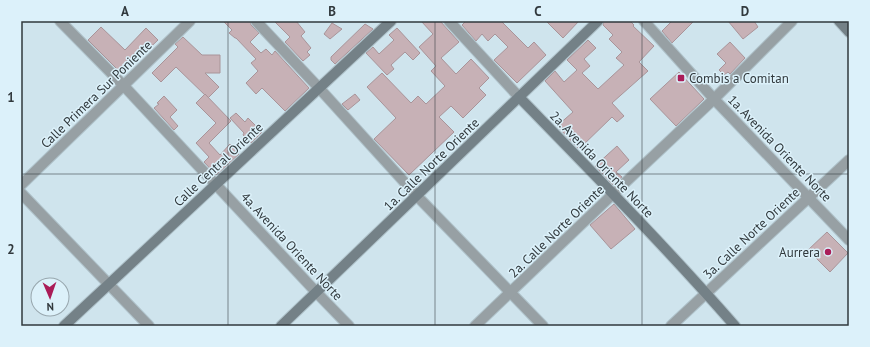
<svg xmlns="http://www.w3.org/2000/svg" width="870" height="347" font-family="'PT Sans',sans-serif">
  <rect width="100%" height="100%" fill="#cfe4ed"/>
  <g fill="#c7b1b6" stroke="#a99499">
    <polygon points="223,21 250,21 251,25 259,33 250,42 261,53 266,49 272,55 275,51 309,88 285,111 262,88 256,94 246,83 258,71 251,63 256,59 236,38 235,38 229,33 232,30"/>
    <polygon points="274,21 296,21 305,32 301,36 311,48 307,52 310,55 303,61 285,42 290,37"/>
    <polygon points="421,21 440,21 459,42 441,58 456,74 471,59 489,78 479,88 486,95 463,118 451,106 439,117 454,132 409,175 374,139 396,118 367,87 382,73 411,103 418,96 426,104 445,86 431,71 436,66 419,47 433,34"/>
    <polygon points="466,21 501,21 528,48 534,42 546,55 517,83 494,60 508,47 495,34 488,41 482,34 476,41 462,25"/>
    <polygon points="546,21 579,21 563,38"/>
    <polygon points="604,21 630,21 634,25 633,26 654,46 639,62 648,71 612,103 624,116 617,122 612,117 579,149 557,126 573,112 545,81 555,71 564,82 577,70 567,60 588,40 596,48 584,59 590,66 582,73 598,89 624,65 616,58 622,52 609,39 613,35 603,25"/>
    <polygon points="672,21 694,21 672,43 662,31"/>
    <polygon points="728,21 754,21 758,27 743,39"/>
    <polygon points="332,23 342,29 330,39 324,34"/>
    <polygon points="365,24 373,29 335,64 331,60 331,57"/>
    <polygon points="101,27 125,50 146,28 158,40 122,74 88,40"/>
    <polygon points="397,28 420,53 413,60 405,52 391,65 394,69 387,75 366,53 373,47 379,54 394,40 389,35"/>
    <polygon points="183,37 202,55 220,55 220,73 205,73 219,87 208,98 176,67 161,82 152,73 178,47 175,44"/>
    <polygon points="730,42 745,58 730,74 728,72 724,75 719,70 726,63 717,54"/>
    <polygon points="679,72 704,99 676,126 650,99"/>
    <polygon points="205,94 231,121 209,143 220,155 230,144 239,154 216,175 204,162 209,157 196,143 216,123 196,103"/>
    <polygon points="355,94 360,100 348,110 342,104"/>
    <polygon points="164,96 177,110 170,117 178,126 174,130 154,108 159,104 157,103"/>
    <polygon points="236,113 245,122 248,118 262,132 251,143 243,135 244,133 230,118"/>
    <polygon points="617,146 629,160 616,172 622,177 613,185 595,166"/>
    <polygon points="614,204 635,229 611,249 590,225"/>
    <polygon points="827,232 848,253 830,272 808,250"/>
  </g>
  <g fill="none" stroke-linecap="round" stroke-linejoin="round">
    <g stroke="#afc2ca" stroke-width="12">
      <g id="street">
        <polyline points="60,21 124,86 316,292 349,326"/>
        <polyline points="256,21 319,88 417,196 543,326"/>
        <polyline points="449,21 519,97"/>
        <polyline points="644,21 714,99 849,240"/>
        <polyline points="21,185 190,21"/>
        <polyline points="21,193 149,326"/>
        <polyline points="475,326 613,194 714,99 792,21"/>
        <polyline points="671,326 849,160"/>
      </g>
    </g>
    <g stroke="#afc2ca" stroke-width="12">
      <g id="secondary">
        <polyline points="839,21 849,32"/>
        <path d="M519,97C592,172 666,247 735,326"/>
        <polyline points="64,326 391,21"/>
        <polyline points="281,326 598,21"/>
      </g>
    </g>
    <use href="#street" stroke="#97a0a4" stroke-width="10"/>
    <use href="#secondary" stroke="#748187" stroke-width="10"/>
  </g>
  <path fill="none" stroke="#31393d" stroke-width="1" stroke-opacity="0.55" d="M228,21V326M435,21V326M642,21V326M21,174H849"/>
  <g fill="#aa1c58" stroke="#dcf1fa" stroke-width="1.5">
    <rect x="677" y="74" width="8" height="8" rx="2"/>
    <circle cx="828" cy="252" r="4"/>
  </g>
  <g text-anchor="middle" stroke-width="3" stroke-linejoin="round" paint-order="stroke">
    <g font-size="13" fill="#31393d" stroke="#dcf1fa" text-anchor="start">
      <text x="689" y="83">Combis a Comitan</text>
      <text x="820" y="257" text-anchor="end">Aurrera</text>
    </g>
    <g font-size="13" fill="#31393d" stroke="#dcf1fa">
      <text transform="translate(96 94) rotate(-44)" y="5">Calle Primera Sur Poniente</text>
      <text transform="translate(780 148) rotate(46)" y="5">1a. Avenida Oriente Norte</text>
      <text transform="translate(218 164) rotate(-43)" y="5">Calle Central Oriente</text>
      <text transform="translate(431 164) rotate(-44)" y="5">1a. Calle Norte Oriente</text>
      <text transform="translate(602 164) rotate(46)" y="5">2a. Avenida Oriente Norte</text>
      <text transform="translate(556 231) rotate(-44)" y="5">2a. Calle Norte Oriente</text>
      <text transform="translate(751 233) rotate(-43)" y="5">3a. Calle Norte Oriente</text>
      <text transform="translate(292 246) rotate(47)" y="5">4a. Avenida Oriente Norte</text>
    </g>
  </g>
  <rect width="870" height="347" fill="none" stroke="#dcf1fa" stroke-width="44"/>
  <g transform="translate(50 297) rotate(178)"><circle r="19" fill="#dcf1fa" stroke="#98a7ae"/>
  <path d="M0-3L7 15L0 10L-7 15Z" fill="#aa1c58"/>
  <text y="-6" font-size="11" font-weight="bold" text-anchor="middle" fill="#31393d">N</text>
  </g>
  <rect x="22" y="22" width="826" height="303" fill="none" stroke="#31393d" stroke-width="1.5"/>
  <g font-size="13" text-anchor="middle" font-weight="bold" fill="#31393d">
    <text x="125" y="16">A</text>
    <text x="332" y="16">B</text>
    <text x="538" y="16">C</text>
    <text x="745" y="16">D</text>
    <text x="11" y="102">1</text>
    <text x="11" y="254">2</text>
  </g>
</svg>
